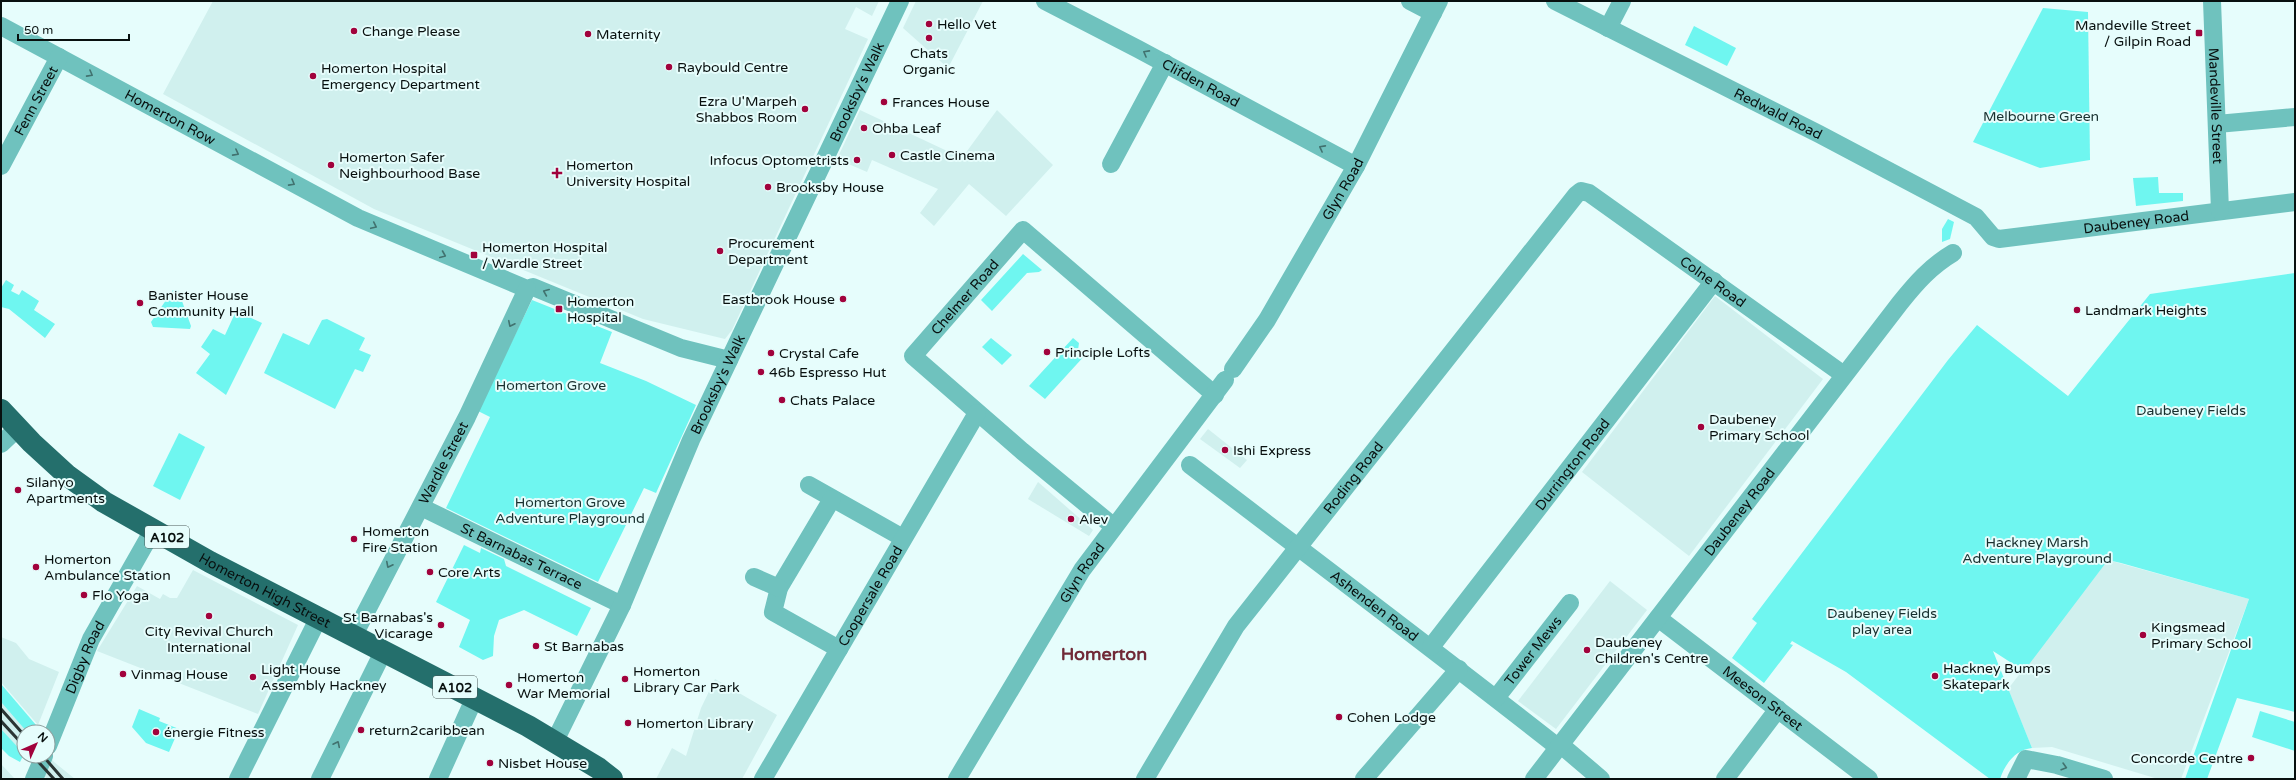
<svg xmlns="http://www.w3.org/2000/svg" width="2296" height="780" font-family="'Varela Round',sans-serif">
  <rect width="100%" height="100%" fill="#e6fdfc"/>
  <g fill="#d0f0ee">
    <polygon points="213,1 879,1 872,16 856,7 845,29 868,39 732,330 725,339 643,319 374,209 163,94"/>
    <polygon points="916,1 983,1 948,68 903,28"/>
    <polygon points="860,110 962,158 997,110 1053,165 1006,216 969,184 934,226 920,213 938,189 872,160 867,172 837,159"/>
    <polygon points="1715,296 1823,379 1689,556 1582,472"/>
    <polygon points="1208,429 1247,460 1240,468 1200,439"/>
    <polygon points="1038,482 1093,530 1089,536 1028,499"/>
    <polygon points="2108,560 2249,599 2181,779 2158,779 2052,747 2032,748 2008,689"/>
    <polygon points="193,570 298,625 258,714 97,651 137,586 160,599 163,594 170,598 177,598"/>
    <polygon points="1610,581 1647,610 1556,729 1518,701"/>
    <polygon points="1,637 16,643 29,659 59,672 38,725 1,682"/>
    <polygon points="715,679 777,715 742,779 656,779 672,748 686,756 701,708"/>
    <polygon points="1,702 27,732 24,732 24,755 1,729"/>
    <polygon points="48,755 54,762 75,779 47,779 25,756"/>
    <polygon points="1,764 15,779 1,779"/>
  </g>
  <g fill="#6ff6f0">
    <polygon points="2043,8 2088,12 2090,160 2040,168 1973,142"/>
    <polygon points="1694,26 1736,48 1727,66 1685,45"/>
    <polygon points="2158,177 2159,193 2183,193 2183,201 2136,206 2133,178"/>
    <polygon points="1948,219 1954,222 1950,239 1942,242 1942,229"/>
    <polygon points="1023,254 1042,270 1039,272 1027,273 992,311 981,300"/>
    <path d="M2295,273V712L2237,698L2207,779H2185L2249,599L2121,563L2108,560L2024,671L1993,651L2032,748C2015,750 2005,764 2000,779H1990L1846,672L1792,641L1790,644L1793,645L1764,683L1732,658L1757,623L1752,619L1948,360L1977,325L2068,396L2150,294Z"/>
    <polygon points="6,280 14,285 11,291 19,295 22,290 39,301 34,310 55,324 45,338 9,309 1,307 1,288"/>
    <polygon points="173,290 178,290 191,326 190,329 153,327 151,322"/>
    <polygon points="532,300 612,332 600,363 646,381 696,405 656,493 644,488 598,582 446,508 490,417 478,411"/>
    <polygon points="236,311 262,323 226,395 196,373 210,354 201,347 213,329 225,335"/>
    <polygon points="327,319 365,338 359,350 371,355 363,372 355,369 335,409 264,373 283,333 309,345 322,320"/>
    <polygon points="991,338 1012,355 1002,365 982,347"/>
    <polygon points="1073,338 1079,343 1078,350 1087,353 1045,399 1029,386"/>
    <polygon points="179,433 205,447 180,500 153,486"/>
    <polygon points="464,545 480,553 481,548 504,559 506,566 591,608 577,636 524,610 499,620 494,636 493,656 483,660 459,647 470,620 436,602"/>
    <polygon points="1,684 36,725 33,732 27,732 1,702"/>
    <polygon points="139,709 160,718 159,721 179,729 169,752 146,743 132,727"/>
    <polygon points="2260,711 2295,722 2295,751 2252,737"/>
    <polygon points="1,729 24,754 20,762 9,756 1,748"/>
  </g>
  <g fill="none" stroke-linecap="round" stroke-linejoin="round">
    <g stroke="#6fc2be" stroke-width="18">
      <path id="s1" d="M1045,1L1138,49L1356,166"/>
      <polyline points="1410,1 1433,13"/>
      <path id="s2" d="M1555,1L1819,134L1976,217L1993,237L1999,239L2295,202"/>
      <path id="s3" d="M2212,1L2220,211"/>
      <path id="s4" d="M1,26L358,218L527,289L533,287L681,348L729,360"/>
      <polyline points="1608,28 1622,1"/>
      <polyline points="2217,124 2295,117"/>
      <polyline points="1111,164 1165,63"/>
      <path id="s5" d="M1,166L59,57"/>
      <path id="s6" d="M1233,369L1267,320L1356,166L1439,1"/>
      <polyline points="1,444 18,428"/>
      <path id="s7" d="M1190,465C1313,559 1437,652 1559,748"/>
      <polyline points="809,485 903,538"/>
      <polyline points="832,499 779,588 773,612 839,649"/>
      <path id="s8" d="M421,507L622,605"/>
      <path id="s9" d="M1113,526L1022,451L913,356L1023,230L1215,395"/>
      <polyline points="754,577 779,588"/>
      <path id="s10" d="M1658,618L1869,779"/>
      <path id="s11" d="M354,635L467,417L527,289"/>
      <path id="s12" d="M1431,647L1714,281"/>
      <path id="s13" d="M1496,698L1570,603"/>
      <path id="s14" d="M555,741L622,605L691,440L900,1"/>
      <polyline points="1561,745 1601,779"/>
      <path id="s15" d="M48,746L91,639L153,530"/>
      <polyline points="34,779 44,756"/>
      <polyline points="238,779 319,617"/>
      <polyline points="320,779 384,650"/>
      <polyline points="438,779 475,697"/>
      <path id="s16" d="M763,779L977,413"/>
      <path id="s17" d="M957,779L1082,570L1225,380"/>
      <path id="s18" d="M1145,779L1236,626L1576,195L1581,191L1589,193L1844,375"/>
      <polyline points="1364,779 1459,669"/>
      <path id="s19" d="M1534,779L1900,303C1916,283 1931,266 1953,253"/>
      <polyline points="1725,779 1778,709"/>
      <polyline points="2016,779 2026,759 2057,765 2104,779"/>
    </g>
    <path stroke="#246f6c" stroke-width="22" id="s20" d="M1,410L32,443L68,476L104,502L210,562L528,726L598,768L612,779"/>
    <g stroke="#2a3433" stroke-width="3">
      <polyline points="1,709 24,735"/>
      <polyline points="1,721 24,746"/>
      <polyline points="33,756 54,779"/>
      <polyline points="43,756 63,779"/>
    </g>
  </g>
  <defs><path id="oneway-chevron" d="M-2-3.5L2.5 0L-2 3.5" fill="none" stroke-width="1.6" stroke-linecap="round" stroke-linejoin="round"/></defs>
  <g stroke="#41726f">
    <use href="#oneway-chevron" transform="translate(1146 53) rotate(-151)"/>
    <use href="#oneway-chevron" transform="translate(90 74) rotate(29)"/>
    <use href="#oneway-chevron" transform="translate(1322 148) rotate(-152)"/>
    <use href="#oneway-chevron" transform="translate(236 153) rotate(28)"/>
    <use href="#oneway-chevron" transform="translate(292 183) rotate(29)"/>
    <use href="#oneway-chevron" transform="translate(374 226) rotate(25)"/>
    <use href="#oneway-chevron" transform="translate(443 255) rotate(23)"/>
    <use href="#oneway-chevron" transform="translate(546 292) rotate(-157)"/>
    <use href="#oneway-chevron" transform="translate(511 324) rotate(116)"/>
    <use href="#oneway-chevron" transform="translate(389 565) rotate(117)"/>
    <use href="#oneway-chevron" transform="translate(337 744) rotate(-64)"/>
    <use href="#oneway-chevron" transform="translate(2064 767) rotate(16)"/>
  </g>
  <g fill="#a1023c" stroke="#e6fdfc" stroke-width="1.5">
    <circle cx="929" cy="24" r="4"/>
    <circle cx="354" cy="31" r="4"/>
    <rect x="2195" y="29" width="8" height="8" rx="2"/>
    <circle cx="588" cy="34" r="4"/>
    <circle cx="929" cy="38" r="4"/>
    <circle cx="669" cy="67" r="4"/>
    <circle cx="313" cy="76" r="4"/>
    <circle cx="884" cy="102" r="4"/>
    <circle cx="805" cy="109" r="4"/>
    <circle cx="864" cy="128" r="4"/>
    <circle cx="892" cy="155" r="4"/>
    <circle cx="857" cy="160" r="4"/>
    <circle cx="331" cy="165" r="4"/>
    <path d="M555 167h4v4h4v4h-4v4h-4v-4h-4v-4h4z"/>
    <circle cx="768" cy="187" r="4"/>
    <circle cx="720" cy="251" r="4"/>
    <rect x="470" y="251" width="8" height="8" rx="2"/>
    <circle cx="843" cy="299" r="4"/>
    <circle cx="140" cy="303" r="4"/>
    <rect x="555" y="305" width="8" height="8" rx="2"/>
    <circle cx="2077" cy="310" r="4"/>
    <circle cx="1047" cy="352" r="4"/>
    <circle cx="771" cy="353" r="4"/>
    <circle cx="761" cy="372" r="4"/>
    <circle cx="782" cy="400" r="4"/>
    <circle cx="1701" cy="427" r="4"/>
    <circle cx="1225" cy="450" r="4"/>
    <circle cx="18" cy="490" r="4"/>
    <circle cx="1071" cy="519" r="4"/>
    <circle cx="354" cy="539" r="4"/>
    <circle cx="36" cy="567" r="4"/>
    <circle cx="430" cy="572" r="4"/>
    <circle cx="84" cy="595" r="4"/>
    <circle cx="209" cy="616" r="4"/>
    <circle cx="441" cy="625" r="4"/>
    <circle cx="2143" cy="635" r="4"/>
    <circle cx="536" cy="646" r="4"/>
    <circle cx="1587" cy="650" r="4"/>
    <circle cx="123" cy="674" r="4"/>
    <circle cx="1935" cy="676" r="4"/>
    <circle cx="253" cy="677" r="4"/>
    <circle cx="625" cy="679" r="4"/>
    <circle cx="509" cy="685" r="4"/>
    <circle cx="1339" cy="717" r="4"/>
    <circle cx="628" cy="723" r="4"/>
    <circle cx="361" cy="730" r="4"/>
    <circle cx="156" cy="732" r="4"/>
    <circle cx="2251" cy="758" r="4"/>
    <circle cx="490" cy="763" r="4"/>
  </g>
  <g text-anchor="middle" stroke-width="4" stroke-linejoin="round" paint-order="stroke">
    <g fill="#e6fdfc" stroke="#4b5756" stroke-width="1">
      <rect x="145" y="526" width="44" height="22" rx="3"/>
      <rect x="433" y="676" width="44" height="22" rx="3"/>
    </g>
    <g font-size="13" font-weight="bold" fill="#08100f">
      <text x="167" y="542">A102</text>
      <text x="455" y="692">A102</text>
    </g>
    <g font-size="14" fill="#08100f" stroke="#e6fdfc" text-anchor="start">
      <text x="937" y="29">Hello Vet</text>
      <text x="2191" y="30" text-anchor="end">Mandeville Street<tspan x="2191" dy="16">/ Gilpin Road</tspan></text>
      <text x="362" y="36">Change Please</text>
      <text x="596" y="39">Maternity</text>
      <text x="929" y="58" text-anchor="middle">Chats<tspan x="929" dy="16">Organic</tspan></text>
      <text x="677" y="72">Raybould Centre</text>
      <text x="321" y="73">Homerton Hospital<tspan x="321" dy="16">Emergency Department</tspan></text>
      <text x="797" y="106" text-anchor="end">Ezra U'Marpeh<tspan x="797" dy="16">Shabbos Room</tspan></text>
      <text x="892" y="107">Frances House</text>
      <text x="872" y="133">Ohba Leaf</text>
      <text x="900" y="160">Castle Cinema</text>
      <text x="339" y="162">Homerton Safer<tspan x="339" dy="16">Neighbourhood Base</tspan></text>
      <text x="849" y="165" text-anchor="end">Infocus Optometrists</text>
      <text x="566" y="170">Homerton<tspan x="566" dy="16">University Hospital</tspan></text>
      <text x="776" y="192">Brooksby House</text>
      <text x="728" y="248">Procurement<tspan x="728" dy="16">Department</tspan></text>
      <text x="482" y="252">Homerton Hospital<tspan x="482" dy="16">/ Wardle Street</tspan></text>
      <text x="148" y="300">Banister House<tspan x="148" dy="16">Community Hall</tspan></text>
      <text x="835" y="304" text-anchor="end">Eastbrook House</text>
      <text x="567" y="306">Homerton<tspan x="567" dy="16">Hospital</tspan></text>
      <text x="2085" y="315">Landmark Heights</text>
      <text x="1055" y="357">Principle Lofts</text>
      <text x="779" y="358">Crystal Cafe</text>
      <text x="769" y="377">46b Espresso Hut</text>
      <text x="790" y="405">Chats Palace</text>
      <text x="1709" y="424">Daubeney<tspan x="1709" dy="16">Primary School</tspan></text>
      <text x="1233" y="455">Ishi Express</text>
      <text x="26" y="487">Silanyo<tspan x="26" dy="16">Apartments</tspan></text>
      <text x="1079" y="524">Alev</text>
      <text x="362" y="536">Homerton<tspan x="362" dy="16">Fire Station</tspan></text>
      <text x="44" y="564">Homerton<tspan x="44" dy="16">Ambulance Station</tspan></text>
      <text x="438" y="577">Core Arts</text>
      <text x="92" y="600">Flo Yoga</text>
      <text x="433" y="622" text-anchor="end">St Barnabas's<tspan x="433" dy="16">Vicarage</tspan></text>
      <text x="2151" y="632">Kingsmead<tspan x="2151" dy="16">Primary School</tspan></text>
      <text x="209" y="636" text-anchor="middle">City Revival Church<tspan x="209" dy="16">International</tspan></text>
      <text x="1595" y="647">Daubeney<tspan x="1595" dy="16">Children's Centre</tspan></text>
      <text x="544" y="651">St Barnabas</text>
      <text x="1943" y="673">Hackney Bumps<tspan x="1943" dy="16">Skatepark</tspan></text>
      <text x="261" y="674">Light House<tspan x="261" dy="16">Assembly Hackney</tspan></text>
      <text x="633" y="676">Homerton<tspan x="633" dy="16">Library Car Park</tspan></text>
      <text x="131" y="679">Vinmag House</text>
      <text x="517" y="682">Homerton<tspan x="517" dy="16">War Memorial</tspan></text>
      <text x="1347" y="722">Cohen Lodge</text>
      <text x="636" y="728">Homerton Library</text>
      <text x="369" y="735">return2caribbean</text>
      <text x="164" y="737">énergie Fitness</text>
      <text x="2243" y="763" text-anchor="end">Concorde Centre</text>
      <text x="498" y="768">Nisbet House</text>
    </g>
    <g font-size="14" fill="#08100f" stroke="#e6fdfc">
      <text dy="5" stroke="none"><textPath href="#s1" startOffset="176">Clifden Road</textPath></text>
      <text dy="5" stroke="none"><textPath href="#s14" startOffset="716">Brooksby's Walk</textPath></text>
      <text dy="5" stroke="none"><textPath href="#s5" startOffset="74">Fenn Street</textPath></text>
      <text dy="5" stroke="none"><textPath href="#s3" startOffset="105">Mandeville Street</textPath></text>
      <text dy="5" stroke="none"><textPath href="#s2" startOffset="250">Redwald Road</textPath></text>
      <text dy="5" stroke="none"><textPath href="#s4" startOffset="192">Homerton Row</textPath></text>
      <text dy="5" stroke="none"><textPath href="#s6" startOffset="211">Glyn Road</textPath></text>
      <text dy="5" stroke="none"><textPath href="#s2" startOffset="644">Daubeney Road</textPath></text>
      <text dy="5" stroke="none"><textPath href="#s18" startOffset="894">Colne Road</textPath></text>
      <text dy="5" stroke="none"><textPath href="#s9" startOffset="341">Chelmer Road</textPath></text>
      <text dy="5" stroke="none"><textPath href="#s14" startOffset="392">Brooksby's Walk</textPath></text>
      <text dy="5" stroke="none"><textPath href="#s11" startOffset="194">Wardle Street</textPath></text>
      <text dy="5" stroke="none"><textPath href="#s12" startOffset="231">Durrington Road</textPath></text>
      <text dy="5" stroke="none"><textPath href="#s18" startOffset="367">Roding Road</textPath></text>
      <text dy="5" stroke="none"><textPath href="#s19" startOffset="337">Daubeney Road</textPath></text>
      <text dy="5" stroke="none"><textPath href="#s8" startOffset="112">St Barnabas Terrace</textPath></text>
      <text dy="5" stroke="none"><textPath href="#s17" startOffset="241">Glyn Road</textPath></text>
      <text dy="5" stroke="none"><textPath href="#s20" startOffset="322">Homerton High Street</textPath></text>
      <text dy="5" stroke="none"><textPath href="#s16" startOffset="212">Coopersale Road</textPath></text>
      <text dy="5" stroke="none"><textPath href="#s7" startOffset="232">Ashenden Road</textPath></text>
      <text dy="5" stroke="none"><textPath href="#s13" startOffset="60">Tower Mews</textPath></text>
      <text dy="5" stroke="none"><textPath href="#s15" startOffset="96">Digby Road</textPath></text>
      <text dy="5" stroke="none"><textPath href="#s10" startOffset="132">Meeson Street</textPath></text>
    </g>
    <g font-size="14" fill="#18302f" stroke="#e6fdfc">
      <text x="2041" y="121">Melbourne Green</text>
      <text x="551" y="390">Homerton Grove</text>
      <text x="2191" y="415">Daubeney Fields</text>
      <text x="570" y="507">Homerton Grove<tspan x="570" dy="16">Adventure Playground</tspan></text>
      <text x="2037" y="547">Hackney Marsh<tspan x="2037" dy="16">Adventure Playground</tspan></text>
      <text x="1882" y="618">Daubeney Fields<tspan x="1882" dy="16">play area</tspan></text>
    </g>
    <g font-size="18" font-weight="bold" fill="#702937" stroke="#e6fdfc">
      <text x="1104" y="660">Homerton</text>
    </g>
  </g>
  <rect width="2296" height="780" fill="none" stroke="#08100f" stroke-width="4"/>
  <g transform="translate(36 744) rotate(45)"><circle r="19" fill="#e6fdfc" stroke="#8d9e9d"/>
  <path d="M0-3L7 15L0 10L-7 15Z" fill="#a1023c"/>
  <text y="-6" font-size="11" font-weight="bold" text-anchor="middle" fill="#08100f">N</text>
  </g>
  <path d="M18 34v6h111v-6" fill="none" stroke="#08100f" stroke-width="2"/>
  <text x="24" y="34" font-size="12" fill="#08100f" stroke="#e6fdfc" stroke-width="3" paint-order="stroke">50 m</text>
</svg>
